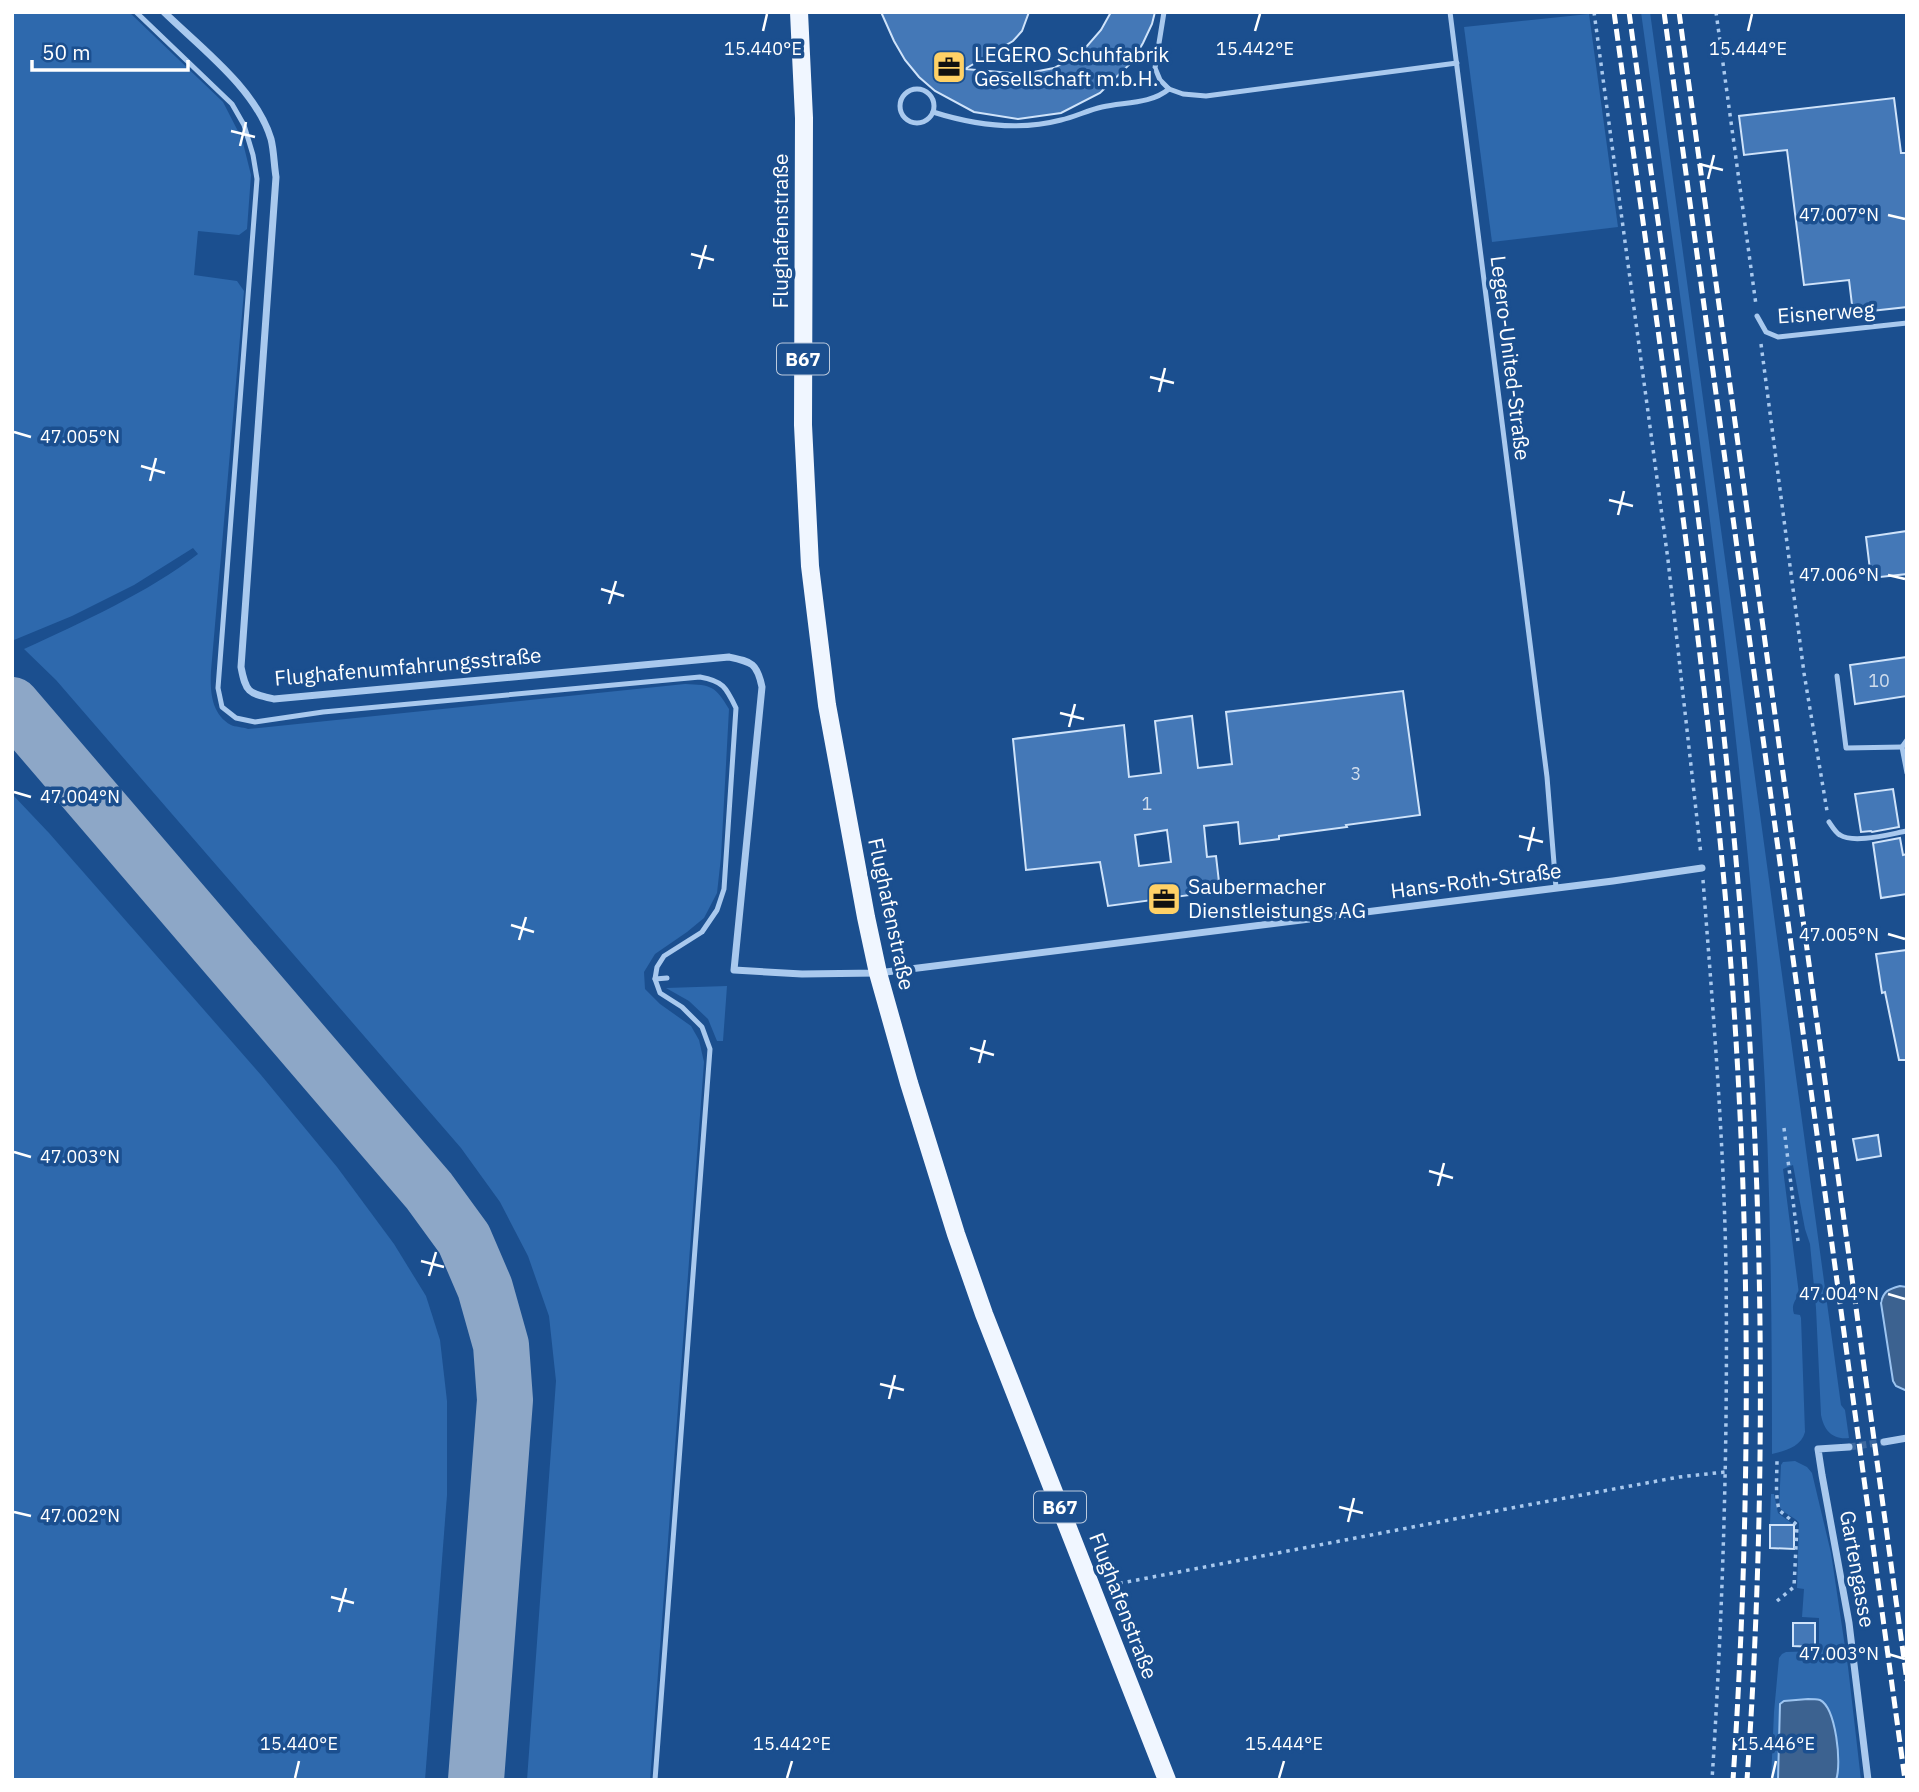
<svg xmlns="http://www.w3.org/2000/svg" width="1919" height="1792" font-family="'IBM Plex Sans',sans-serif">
  <rect width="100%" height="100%" fill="#1b4f8f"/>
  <g fill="#2e69ad">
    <path d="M12,12H129L223,102L242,139L251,175L247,229L239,235L198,231L194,275L237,281L244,291L211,671C210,691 211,714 231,725C235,727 243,727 248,729L685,684C712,685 715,686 729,709L721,857L717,893L704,918L687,932L655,954L644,972L645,989L660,1004L691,1026L699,1040L704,1062L650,1780H527L556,1381L549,1316L528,1256L500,1202L461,1148L56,680L24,649C83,622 147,593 198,554L193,548L134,585L72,616L14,640L12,639Z"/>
    <path d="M1641,12H1650L1841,1405L1845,1410L1849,1438C1832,1440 1824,1430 1821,1415L1816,1308L1810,1244L1805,1229L1793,1165L1783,1169L1799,1294C1795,1301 1791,1305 1794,1314L1800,1315L1801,1318L1805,1432C1801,1447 1785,1451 1772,1454C1772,1289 1770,1124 1757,959C1731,642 1684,327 1641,12Z"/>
    <polygon points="1589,14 1618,227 1492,242 1464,27"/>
    <polygon points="12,794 49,833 261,1075 337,1167 394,1244 426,1296 440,1340 447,1401 447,1495 425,1780 12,1780"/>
    <polygon points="727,986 723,1041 717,1041 708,1019 689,1001 666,988"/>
    <path d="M1795,1461L1807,1467L1812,1473L1831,1553L1848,1667L1861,1780H1771L1774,1712L1779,1658L1782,1654L1786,1652L1819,1651V1618L1802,1617L1804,1589L1797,1588L1799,1523C1794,1516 1783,1514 1779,1506L1781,1465L1783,1462Z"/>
    <polygon points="1771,1494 1774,1494 1778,1513 1794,1525 1770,1525"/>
  </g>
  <g fill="#3c6290" stroke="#9cc4f0" stroke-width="2">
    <path d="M1900,1286L1907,1287V1391L1896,1386L1893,1381L1881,1303C1883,1291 1889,1289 1900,1286Z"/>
    <path d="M1808,1699C1812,1699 1816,1699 1820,1700C1836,1708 1842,1764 1836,1780H1778L1780,1704L1784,1701Z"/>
  </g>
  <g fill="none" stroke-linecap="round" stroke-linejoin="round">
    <polyline stroke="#8da7c7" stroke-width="56" points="12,705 429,1191 464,1239 485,1288 501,1345 505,1400 476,1780"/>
  </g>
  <g fill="#4478b7" stroke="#cfe3fa" stroke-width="2" fill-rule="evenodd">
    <polygon points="881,12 1029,12 1022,31 1013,41 965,69 1023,74 1054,68 1081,53 1101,30 1111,12 1155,12 1152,24 1143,43 1132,62 1100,93 1061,113 1018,119 974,112 935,91 919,77 905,60 894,41"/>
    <polygon points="1894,98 1901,153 1907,153 1907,307 1853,313 1849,280 1804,285 1787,150 1744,155 1739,116"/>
    <polygon points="1907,531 1907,574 1871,578 1866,537"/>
    <polygon points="1907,657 1907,696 1855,704 1850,665"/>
    <path d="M1403,691L1420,815L1346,825L1347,827L1279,836V839L1240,844L1238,822L1204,826L1207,857L1216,856L1220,891L1108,906L1100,862L1026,870L1013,739L1124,725L1129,777L1161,773L1155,721L1192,716L1198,768L1232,764L1226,712ZM1167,830L1171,862L1139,866L1135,835Z"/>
    <polygon points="1893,789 1899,827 1872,832 1871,831 1861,832 1855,794"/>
    <polygon points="1900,838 1903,855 1907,854 1907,894 1881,898 1873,843"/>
    <polygon points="1907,950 1907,1060 1899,1060 1885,992 1882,993 1876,954"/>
    <polygon points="1878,1135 1881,1156 1857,1160 1853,1139"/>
    <polygon points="1770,1525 1794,1525 1794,1549 1770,1548"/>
    <polygon points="1793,1623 1815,1623 1815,1647 1793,1646"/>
  </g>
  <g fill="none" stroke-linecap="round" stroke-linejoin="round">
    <polyline stroke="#3d69a0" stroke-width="7" stroke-dasharray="7 3.5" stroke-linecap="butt" points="1849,1447 1884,1442"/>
    <g stroke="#a9c9ee" stroke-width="3.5" stroke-dasharray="3.5 5" stroke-linecap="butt">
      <polyline points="1594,12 1668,560 1701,855"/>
      <polyline points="1716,12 1756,305"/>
      <polyline points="1761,344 1804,673 1827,811"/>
      <path d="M1703,880C1713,1010 1724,1141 1726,1271C1728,1441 1723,1611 1712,1780"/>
      <polyline points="1784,1128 1798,1241"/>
      <polyline points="1111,1585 1522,1506 1679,1477 1725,1472"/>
      <path d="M1777,1601L1794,1587L1797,1525L1779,1510C1775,1493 1777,1476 1777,1459"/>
    </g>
    <g stroke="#a9c9ee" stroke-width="5">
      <path d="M136,12L232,104L244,125L253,155L257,179L218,688L222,707L236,718L255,722L323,712L700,677C723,681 726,687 736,708L724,889L717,910L702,932L664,956L657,967L655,979L660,993L682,1007L702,1027L710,1049L655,1780"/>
      <polyline points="1164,12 1155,68 1160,80 1169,89 1183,94 1206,96 1457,63"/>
      <polyline points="1450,12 1547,777 1556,888"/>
      <circle cx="917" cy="106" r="17"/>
      <path d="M933,112C974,125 1019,131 1061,120C1075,117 1088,110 1102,107C1125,102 1151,104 1169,89"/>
      <polyline points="1757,316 1766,332 1778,337 1907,323"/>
      <polyline points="1837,676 1846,748 1902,747"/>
      <polyline points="1907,740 1902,747 1907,773"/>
      <path d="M1829,822C1832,826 1835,832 1840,835C1854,844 1890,834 1907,831"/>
      <polyline points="655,979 667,978"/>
    </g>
    <g stroke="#a9c9ee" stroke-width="7">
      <path d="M164,12C201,48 256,89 271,139C274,151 274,165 276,177L241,667C246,693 248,693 274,699L729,657C752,662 757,663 762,687L734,970L802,974L878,973L1613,881L1702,868"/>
      <polyline points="1884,1442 1907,1438"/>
      <polyline points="1849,1447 1818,1449 1822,1475 1849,1623 1868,1780"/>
    </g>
    <polyline stroke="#f0f6ff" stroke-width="18" points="799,12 804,118 803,425 810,566 827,705 866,917 878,973 909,1083 956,1234 984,1314 1167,1780"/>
    <g stroke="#fff" stroke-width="5" stroke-dasharray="12 5" stroke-linecap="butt">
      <path d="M1614,12C1653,298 1696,584 1723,871C1751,1172 1753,1478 1733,1780"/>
      <path d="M1629,12C1668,298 1712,584 1737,871C1764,1173 1768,1477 1747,1780"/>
      <polyline points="1664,12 1905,1780"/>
      <polyline points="1679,12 1907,1681"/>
    </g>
  </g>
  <path fill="none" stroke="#fff" stroke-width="2.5" d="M763,31L767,14M1255,31L1260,14M1748,31L1752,14M231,131L255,137M240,146L246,122M1699,164L1723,170M1708,179L1714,155M1888,215L1905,219M691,254L714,260M699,269L706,245M1150,377L1174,383M1159,392L1165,368M14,432L31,437M141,466L165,473M150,481L156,458M1609,500L1633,506M1618,515L1624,491M1888,575L1905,579M601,589L624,596M609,604L616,581M1060,713L1084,719M1069,727L1075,704M14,792L31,797M1519,836L1543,842M1528,851L1534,827M511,925L534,932M1888,934L1905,939M519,940L526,917M970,1048L994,1055M979,1063L985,1040M14,1152L31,1157M1429,1171L1453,1178M1438,1186L1444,1163M421,1261L444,1267M429,1276L436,1252M1888,1294L1905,1299M880,1384L904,1390M889,1399L895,1375M1339,1507L1363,1513M14,1512L31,1516M1348,1522L1354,1498M331,1597L354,1603M339,1612L346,1588M1888,1654L1905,1659M295,1778L299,1761M787,1778L792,1761M1279,1778L1284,1761M1772,1778L1776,1761"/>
  <defs>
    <g id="office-square" transform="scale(1.75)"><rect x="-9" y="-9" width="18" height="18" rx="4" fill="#ffd166" stroke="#1b4f8f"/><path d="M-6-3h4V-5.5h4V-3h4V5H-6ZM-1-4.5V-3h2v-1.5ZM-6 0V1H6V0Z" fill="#111"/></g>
  </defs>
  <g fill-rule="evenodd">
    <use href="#office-square" x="949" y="67"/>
    <use href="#office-square" x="1164" y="899"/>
  </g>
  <g text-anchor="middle" stroke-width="7" stroke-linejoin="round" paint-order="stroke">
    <g font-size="18" fill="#d0dded">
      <text x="1879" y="687">10</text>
      <text x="1356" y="780">3</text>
      <text x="1147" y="810">1</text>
    </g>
    <g fill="#1b4f8f" stroke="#bbcadd" stroke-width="2">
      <rect x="777" y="343.5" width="52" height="31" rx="5"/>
      <rect x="1034" y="1491.5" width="52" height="31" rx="5"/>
    </g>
    <g font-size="19" font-weight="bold" fill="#fff">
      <text x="803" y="366">B67</text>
      <text x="1060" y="1514">B67</text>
    </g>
    <g font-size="21" fill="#fff" stroke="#1b4f8f" text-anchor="start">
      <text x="974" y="62">LEGERO Schuhfabrik<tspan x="974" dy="24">Gesellschaft m.b.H.</tspan></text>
      <text x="1188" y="894">Saubermacher<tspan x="1188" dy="24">Dienstleistungs AG</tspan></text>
    </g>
    <g font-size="21" fill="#fff" stroke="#1b4f8f">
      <text transform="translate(781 231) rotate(-90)" y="7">Flughafenstraße</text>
      <text transform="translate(1826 313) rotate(-4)" y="7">Eisnerweg</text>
      <text transform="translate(1510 358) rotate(83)" y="7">Legero-United-Straße</text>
      <text transform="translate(408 667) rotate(-5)" y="7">Flughafenumfahrungsstraße</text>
      <text transform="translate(1476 881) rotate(-7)" y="7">Hans-Roth-Straße</text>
      <text transform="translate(891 914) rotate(78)" y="7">Flughafenstraße</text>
      <text transform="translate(1857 1569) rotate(80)" y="7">Gartengasse</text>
      <text transform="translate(1123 1606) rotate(69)" y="7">Flughafenstraße</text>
    </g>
  </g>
  <g font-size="18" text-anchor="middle" fill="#fff" stroke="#1b4f8f" stroke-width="7" stroke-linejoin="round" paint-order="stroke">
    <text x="763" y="55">15.440°E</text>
    <text x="1255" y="55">15.442°E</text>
    <text x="1748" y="55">15.444°E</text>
    <text x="1839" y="221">47.007°N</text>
    <text x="80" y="443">47.005°N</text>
    <text x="1839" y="581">47.006°N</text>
    <text x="80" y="803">47.004°N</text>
    <text x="1839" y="941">47.005°N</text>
    <text x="80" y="1163">47.003°N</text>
    <text x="1839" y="1300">47.004°N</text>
    <text x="80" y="1522">47.002°N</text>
    <text x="1839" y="1660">47.003°N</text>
    <text x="299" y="1750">15.440°E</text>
    <text x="792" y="1750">15.442°E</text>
    <text x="1284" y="1750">15.444°E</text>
    <text x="1776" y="1750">15.446°E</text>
  </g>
  <rect width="1919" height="1792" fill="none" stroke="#ffffff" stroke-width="28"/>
  <path d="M32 60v10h156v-10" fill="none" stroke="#ffffff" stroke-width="3.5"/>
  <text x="42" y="60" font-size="21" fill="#ffffff" stroke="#1b4f8f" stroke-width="5" paint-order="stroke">50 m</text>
</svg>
